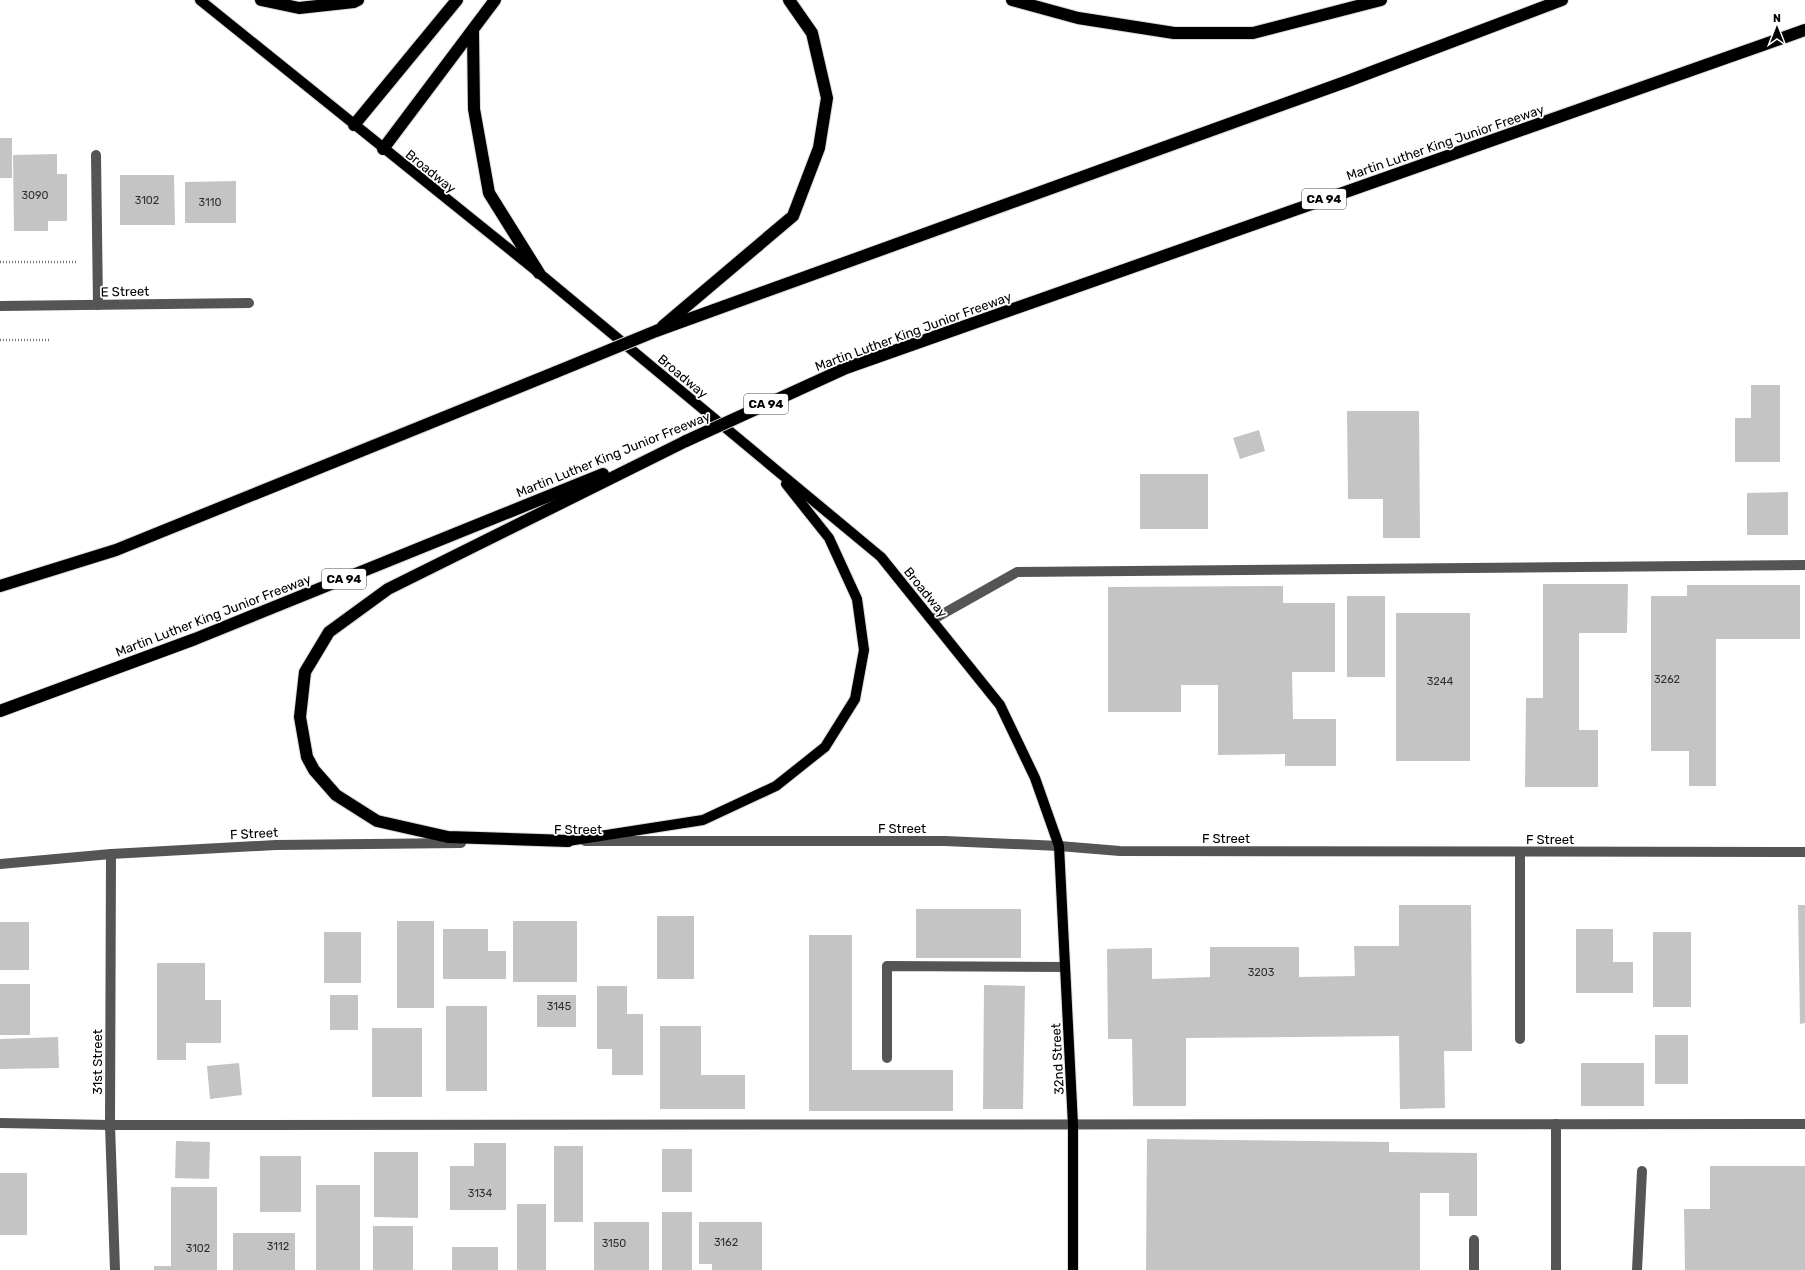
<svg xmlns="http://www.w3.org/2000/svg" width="1805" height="1270" font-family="Rubik,sans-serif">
  <rect width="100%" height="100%" fill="#fff"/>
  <g fill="#c4c4c4">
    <rect x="0" y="138" width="12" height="40"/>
    <polygon points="57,154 57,174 67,174 67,221 48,221 48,231 14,231 13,155"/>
    <polygon points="120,175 174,175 175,225 120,225"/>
    <polygon points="236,181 236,223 185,223 185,182"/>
    <polygon points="1751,385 1780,385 1780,462 1735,462 1735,418 1751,418"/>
    <polygon points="1347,411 1419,411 1420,538 1383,538 1383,499 1348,499"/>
    <polygon points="1259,430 1265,451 1240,459 1233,438"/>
    <rect x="1140" y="474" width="68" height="55"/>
    <polygon points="1788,492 1788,535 1747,535 1747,493"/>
    <polygon points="1543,584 1628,584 1627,633 1579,633 1579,730 1598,730 1598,787 1525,787 1526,698 1543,698"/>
    <polygon points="1687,585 1800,585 1800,639 1716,639 1716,786 1689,786 1689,751 1651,751 1651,596 1687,596"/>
    <polygon points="1283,586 1283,603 1335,603 1335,672 1292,672 1293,719 1336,719 1336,766 1285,766 1285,754 1218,755 1218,685 1181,685 1181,712 1108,712 1108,587"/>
    <rect x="1347" y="596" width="38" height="81"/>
    <rect x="1396" y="613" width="74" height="148"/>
    <polygon points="1399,905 1471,905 1472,1051 1444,1051 1445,1108 1400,1109 1399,1036 1186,1038 1186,1106 1133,1106 1132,1039 1108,1039 1107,949 1152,948 1152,979 1210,977 1210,947 1299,947 1299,977 1355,976 1354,946 1399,946"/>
    <polygon points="1798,905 1805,905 1805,1023 1800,1024"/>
    <rect x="916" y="909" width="105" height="49"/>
    <rect x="657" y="916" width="37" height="63"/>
    <rect x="397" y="921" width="37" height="87"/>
    <rect x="513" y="921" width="64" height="61"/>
    <rect x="0" y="922" width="29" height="48"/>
    <polygon points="443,929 488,929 488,951 506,951 506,979 443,979"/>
    <polygon points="1576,929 1613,929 1613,962 1633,962 1633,993 1576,993"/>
    <rect x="324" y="932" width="37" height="51"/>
    <rect x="1653" y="932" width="38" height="75"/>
    <polygon points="809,935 852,935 852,1070 953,1070 953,1111 809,1111"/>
    <polygon points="157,963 205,963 205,1000 221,1000 221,1043 186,1043 186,1060 157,1060"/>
    <rect x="0" y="984" width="30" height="51"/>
    <polygon points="984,985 1025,986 1023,1109 983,1109"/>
    <polygon points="597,986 627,986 627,1014 643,1014 643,1075 612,1075 612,1049 597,1049"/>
    <rect x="330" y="995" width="28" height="35"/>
    <rect x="537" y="995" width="39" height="32"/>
    <rect x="446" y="1006" width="41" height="85"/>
    <polygon points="660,1026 701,1026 701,1075 745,1075 745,1109 660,1109"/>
    <rect x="372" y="1028" width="50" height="69"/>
    <rect x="1655" y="1035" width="33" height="49"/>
    <polygon points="58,1037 59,1068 0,1069 0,1039"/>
    <polygon points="239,1063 242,1095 210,1099 207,1066"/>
    <rect x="1581" y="1063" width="63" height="43"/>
    <polygon points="1147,1139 1389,1142 1389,1152 1477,1153 1477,1216 1449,1216 1449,1193 1420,1193 1420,1270 1146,1270"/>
    <polygon points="176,1141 210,1142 209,1179 175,1178"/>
    <polygon points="474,1143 506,1143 506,1210 450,1210 450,1166 474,1166"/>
    <rect x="554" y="1146" width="29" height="76"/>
    <rect x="662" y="1149" width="30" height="43"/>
    <polygon points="374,1152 418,1152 418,1218 374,1217"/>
    <rect x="260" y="1156" width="41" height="56"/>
    <polygon points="1710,1166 1805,1166 1805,1270 1685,1270 1684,1209 1710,1209"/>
    <rect x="0" y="1173" width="27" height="62"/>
    <rect x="316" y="1185" width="44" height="85"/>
    <polygon points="171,1187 217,1187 217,1270 154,1270 154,1266 171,1266"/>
    <rect x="517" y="1204" width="29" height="66"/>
    <rect x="662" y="1212" width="30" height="58"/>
    <rect x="594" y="1222" width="55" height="48"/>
    <polygon points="699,1222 762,1222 762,1270 712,1270 712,1264 699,1264"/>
    <rect x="373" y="1226" width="40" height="44"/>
    <rect x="233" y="1233" width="62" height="37"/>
    <rect x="452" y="1247" width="46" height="23"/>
  </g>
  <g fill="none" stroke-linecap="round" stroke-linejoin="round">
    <g stroke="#dbdbdb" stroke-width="12">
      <g id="major">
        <polyline points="200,0 539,273 881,557 1000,705 1035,778 1059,846 1073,1125 1073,1270"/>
        <polyline points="568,841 703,820 776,786 825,747 855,699 864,650 857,599 829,538 786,484"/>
      </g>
    </g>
    <g stroke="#dbdbdb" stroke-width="14">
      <g id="highway">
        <polyline points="261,0 299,8 354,2 358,0"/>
        <polyline points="1012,0 1078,18 1174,33 1253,33 1381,0"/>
        <polyline points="473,31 474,109 489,193 539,273"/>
        <polyline points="354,125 457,0"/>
        <polyline points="383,149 495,0"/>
        <polyline points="663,326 793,216 819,148 827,98 812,33 789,0"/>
        <polyline points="656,331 1348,81 1562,0"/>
        <polyline points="846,368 1805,30"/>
        <polyline points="0,586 116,550 556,372"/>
        <polyline points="0,711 195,639 603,474"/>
        <polyline points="568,841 448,837 377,821 336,795 314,770 307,757 300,717 305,672 329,632 388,589 686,441"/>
      </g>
    </g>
    <g stroke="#777" stroke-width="2.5" stroke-dasharray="1 2" stroke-linecap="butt">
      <polyline points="0,262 77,262"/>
      <polyline points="0,340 51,340"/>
    </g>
    <g stroke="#555" stroke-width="10">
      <polyline points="96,155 98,305"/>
      <polyline points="0,306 249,303"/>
      <polyline points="932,620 1017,572 1805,565"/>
      <polyline points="585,841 945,841 1059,846 1120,851 1805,852"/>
      <polyline points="1520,852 1520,1039"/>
      <polyline points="111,854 110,1125 115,1270"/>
      <polyline points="0,864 111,854 276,845 461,843"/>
      <polyline points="887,1058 887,966 1065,967"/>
      <polyline points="0,1123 110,1125 1805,1124"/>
      <polyline points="1556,1124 1556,1270"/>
      <polyline points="1474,1240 1474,1270"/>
      <polyline points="1637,1270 1642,1171"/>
    </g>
    <use href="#major" stroke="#000" stroke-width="10"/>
    <use href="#highway" stroke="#000" stroke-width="12"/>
    <g stroke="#dbdbdb" stroke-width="14" stroke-linecap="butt">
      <g id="highway-bridge">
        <polyline points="556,372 656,331"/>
        <polyline points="686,441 846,368"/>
      </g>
    </g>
    <use href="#highway-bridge" stroke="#000" stroke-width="12"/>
  </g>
  <g text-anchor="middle" stroke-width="3.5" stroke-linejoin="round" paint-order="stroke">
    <g font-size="11" fill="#313131">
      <text x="35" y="199">3090</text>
      <text x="147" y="204">3102</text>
      <text x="210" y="206">3110</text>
      <text x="1667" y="683">3262</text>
      <text x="1440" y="685">3244</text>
      <text x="1261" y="976">3203</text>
      <text x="559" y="1010">3145</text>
      <text x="480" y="1197">3134</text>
      <text x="726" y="1246">3162</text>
      <text x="614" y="1247">3150</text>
      <text x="278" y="1250">3112</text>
      <text x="198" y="1252">3102</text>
    </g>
    <g fill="#fff" stroke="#4c4c4c" stroke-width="1">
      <rect x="1302" y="189" width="44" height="20" rx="3"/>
      <rect x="744" y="394" width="44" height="20" rx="3"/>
      <rect x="322" y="569" width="44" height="20" rx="3"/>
    </g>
    <g font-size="12" font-weight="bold" fill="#000">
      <text x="1324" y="203">CA 94</text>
      <text x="766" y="408">CA 94</text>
      <text x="344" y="583">CA 94</text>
    </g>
    <g font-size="13" fill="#000" stroke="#fff">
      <text transform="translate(1445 142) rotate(-19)" y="5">Martin Luther King Junior Freeway</text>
      <text transform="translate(431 171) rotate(39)" y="5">Broadway</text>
      <text transform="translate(125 291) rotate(-1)" y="5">E Street</text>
      <text transform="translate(913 331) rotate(-20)" y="5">Martin Luther King Junior Freeway</text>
      <text transform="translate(683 376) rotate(40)" y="5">Broadway</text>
      <text transform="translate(613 454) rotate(-22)" y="5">Martin Luther King Junior Freeway</text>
      <text transform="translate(926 592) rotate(51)" y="5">Broadway</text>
      <text transform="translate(213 615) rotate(-21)" y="5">Martin Luther King Junior Freeway</text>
      <text x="902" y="833">F Street</text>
      <text x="578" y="834">F Street</text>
      <text transform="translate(254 833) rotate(-3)" y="5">F Street</text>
      <text x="1226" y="843">F Street</text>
      <text x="1550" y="844">F Street</text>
      <text transform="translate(1057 1059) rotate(-93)" y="5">32nd Street</text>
      <text transform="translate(97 1062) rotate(-90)" y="5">31st Street</text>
    </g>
  </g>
  <g transform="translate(1777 28)" stroke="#ffffff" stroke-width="3" paint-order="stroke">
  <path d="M0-3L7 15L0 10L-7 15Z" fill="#000000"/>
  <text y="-6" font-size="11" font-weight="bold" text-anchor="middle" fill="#000000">N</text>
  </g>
</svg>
